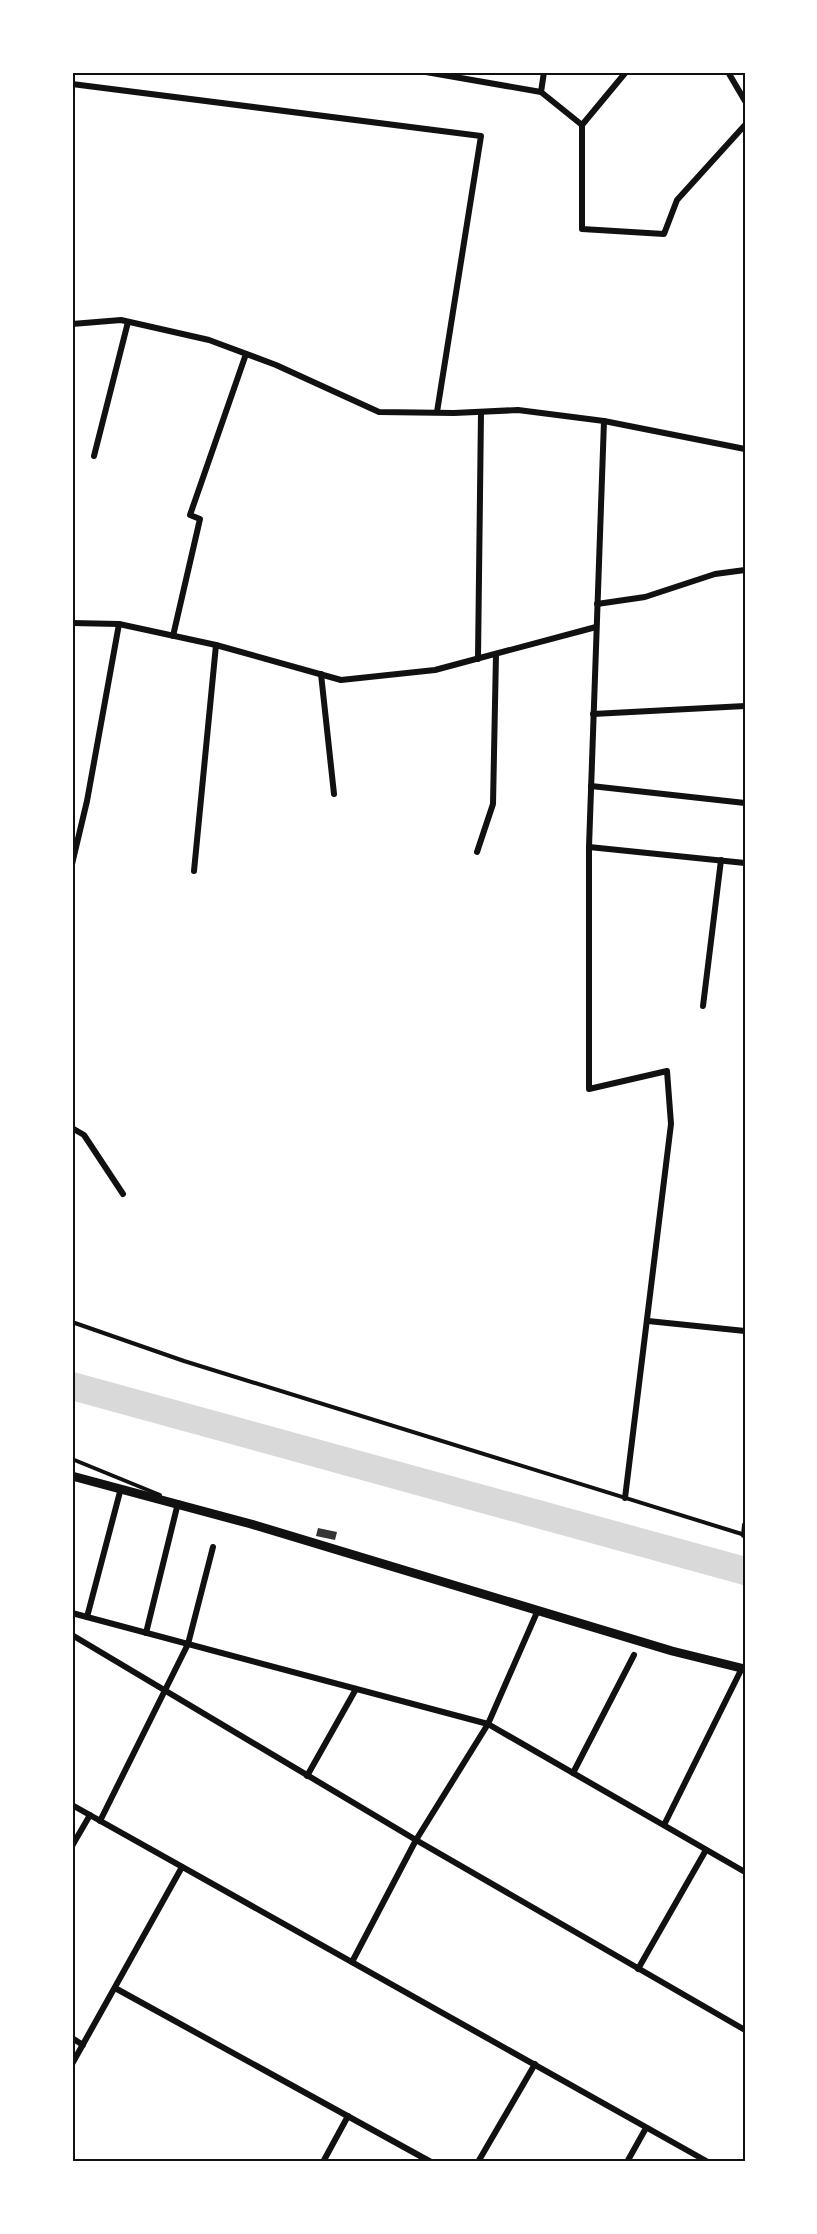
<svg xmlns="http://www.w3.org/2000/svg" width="817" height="2234" font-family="'PT Sans Narrow',sans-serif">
  <rect width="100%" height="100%" fill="#fff"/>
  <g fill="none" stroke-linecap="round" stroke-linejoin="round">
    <polyline stroke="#d9d9d9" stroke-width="28" points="72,1386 745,1571"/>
  </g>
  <polygon fill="#353535" points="318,1528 337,1532 335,1540 316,1536"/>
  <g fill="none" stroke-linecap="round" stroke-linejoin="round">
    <g stroke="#111" stroke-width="4">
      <polyline points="72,1322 184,1361 745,1535"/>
      <polyline points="72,1459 160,1495"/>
    </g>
    <g stroke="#111" stroke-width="6">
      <polyline points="426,72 541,92 582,125 582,229 664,234 677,200 745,125"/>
      <polyline points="728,72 745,101"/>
      <polyline points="72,84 481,136 437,412"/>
      <polyline points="541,92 544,72"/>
      <polyline points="582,125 626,72"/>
      <polyline points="72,324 121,320 209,340 276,365 379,412 454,413 518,410 604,421 745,449"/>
      <polyline points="604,421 589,847 589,1089 667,1071 671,1124 625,1498"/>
      <polyline points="94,456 128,322"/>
      <polyline points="597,604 645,597 715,574 745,570"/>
      <polyline points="72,623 119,624 216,645 341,680 435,670 596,627"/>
      <polyline points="173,636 200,519 190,515 246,354"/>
      <polyline points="478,659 481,412"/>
      <polyline points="321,674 334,794"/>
      <polyline points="593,714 745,706"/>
      <polyline points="591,786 745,803"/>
      <polyline points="589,847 745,863"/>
      <polyline points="477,852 493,804 496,654"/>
      <polyline points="72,864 87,801 119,624"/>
      <polyline points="194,871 216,645"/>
      <polyline points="703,1006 721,860"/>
      <polyline points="72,1128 84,1135 123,1194"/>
      <polyline points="648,1321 745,1331"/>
      <polyline points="744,1535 745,1525"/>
      <polyline points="72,1613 488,1724 745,1872"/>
      <polyline points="87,1617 121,1488"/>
      <polyline points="146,1633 178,1503"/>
      <polyline points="72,1635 416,1840 745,2030"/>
      <polyline points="573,1773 634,1655"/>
      <polyline points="307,1776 356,1689"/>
      <polyline points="72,1805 708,2162"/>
      <polyline points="100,1821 188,1644 213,1547"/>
      <polyline points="664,1825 742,1668"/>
      <polyline points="72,1846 90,1815"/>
      <polyline points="352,1962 416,1840 488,1724 538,1610"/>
      <polyline points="638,1969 706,1850"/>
      <polyline points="115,1988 431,2162"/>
      <polyline points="72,2038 83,2045"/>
      <polyline points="72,2064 182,1867"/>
      <polyline points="323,2162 348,2116"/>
      <polyline points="478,2162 535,2064"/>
      <polyline points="627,2162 646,2128"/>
    </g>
    <polyline stroke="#111" stroke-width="9" points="72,1476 251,1524 672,1651 745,1669"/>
  </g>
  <rect width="817" height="2234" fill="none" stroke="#ffffff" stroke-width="147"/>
  <rect x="74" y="74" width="670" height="2086" fill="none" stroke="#111" stroke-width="2"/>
</svg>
